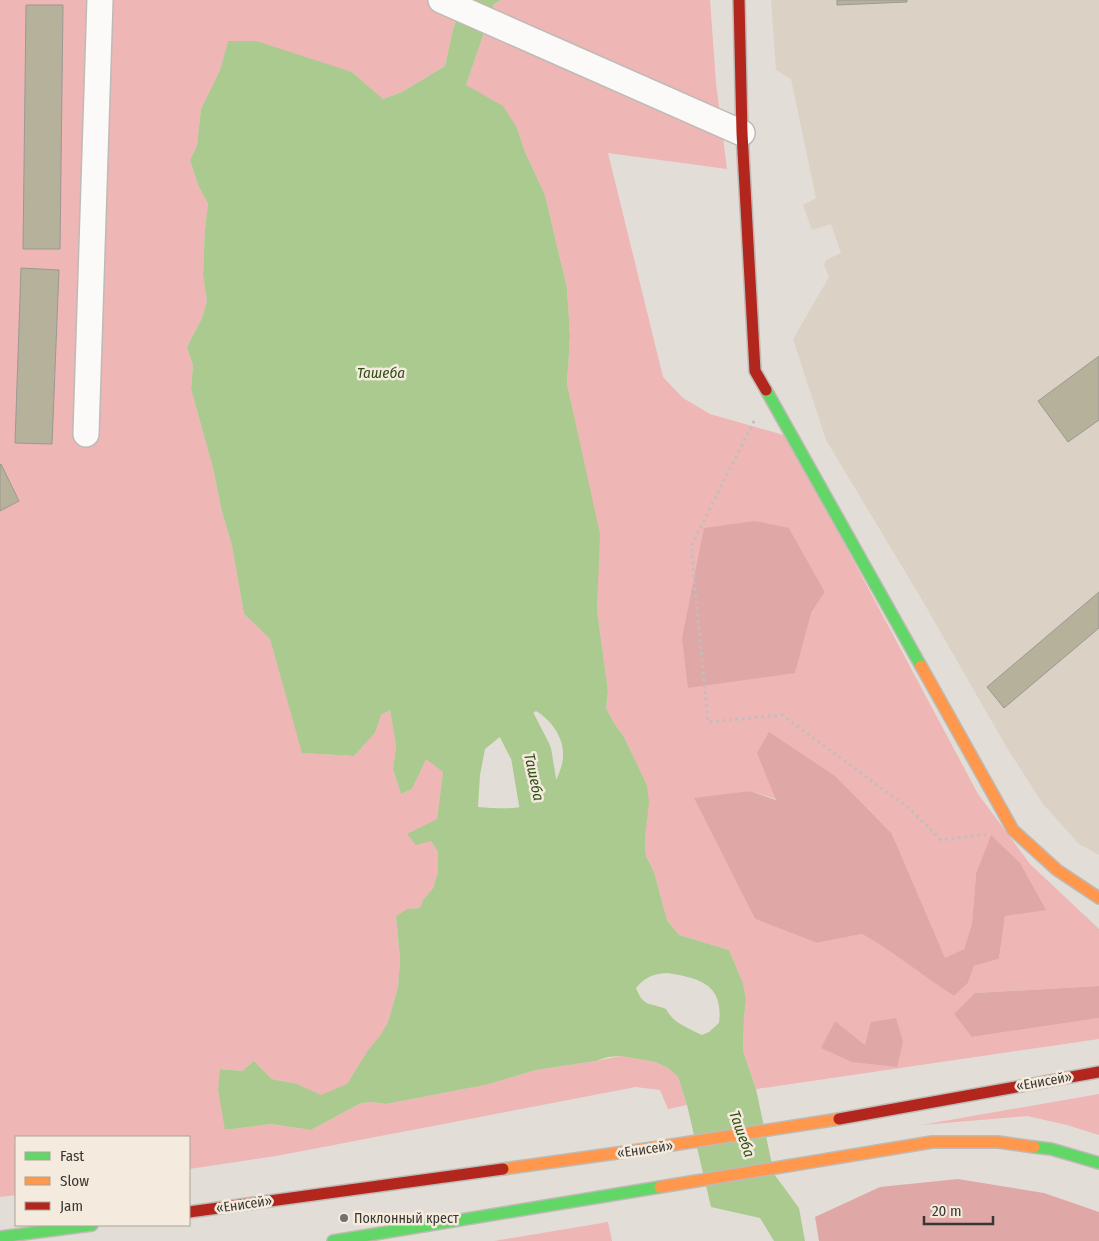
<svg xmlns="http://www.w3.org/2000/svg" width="1099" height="1241" font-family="'Fira Sans Condensed',sans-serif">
  <rect width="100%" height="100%" fill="#e2ddd6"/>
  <polygon fill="#dbd2c5" points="771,0 1099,0 1099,855 1079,844 1043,804 1007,748 921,598 826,440 793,339 829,277 824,265 826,260 841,253 831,224 812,230 803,205 816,198 791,79 776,70"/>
  <g fill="#eeb6b5" fill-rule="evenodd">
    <polygon points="0,0 464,0 453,29 445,66 402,92 383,99 352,72 228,41 220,70 201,109 197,145 190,160 198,185 208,204 205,228 203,275 207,301 202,318 187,347 193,365 191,389 213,468 221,508 232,546 244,614 270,639 303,753 354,756 375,733 381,715 390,710 396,746 393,771 401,794 412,789 426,758 443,772 437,819 427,825 431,841 438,852 438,872 433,888 423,900 420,908 407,909 396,916 400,959 398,987 388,1022 380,1037 368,1050 347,1084 321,1096 297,1084 272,1079 254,1061 242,1071 220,1069 226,1130 271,1124 311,1130 361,1103 372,1102 386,1104 485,1085 536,1070 596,1061 621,1056 655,1062 668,1068 678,1077 687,1105 668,1109 660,1090 636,1087 276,1156 189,1169 189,1137 16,1137 16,1195 0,1197"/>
    <path d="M501,0H710L716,83L727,169L608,153L663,377L683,398L710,414L787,436L978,794L1030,864L1099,929V986L975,993L972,1037L1099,1018V1039L756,1089L743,1051L744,1017L746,1000L743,983L729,950L679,935L667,920L654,872L646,856L645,838L648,802L647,785L624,737L614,723L606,708L608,691L597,610L599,534L567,384L570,336L567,288L545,195L525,152L517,128L466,85L494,4ZM789,528L825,592L811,613ZM750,791L892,834L945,959L964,949L972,923L976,874L1005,916L999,959L974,966L968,983L954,996C923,975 894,952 862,934L817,943L755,919L695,799ZM835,1021L865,1045L871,1027L897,1067L822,1048Z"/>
    <polygon points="1099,1094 1099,1135 1067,1125 1027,1116 921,1125"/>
    <polygon points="608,1222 612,1241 494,1241"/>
  </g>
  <g fill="#dfa8a7">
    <polygon points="755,521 789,528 825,592 811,613 795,673 688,688 682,638 704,528"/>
    <path d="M769,732L835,776L892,834L945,958L964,949L972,923L976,874L991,835L1020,863L1046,910L1005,916L999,959L974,966L968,983L954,996C923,976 894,952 862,934L817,943L755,919L694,798L750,791L776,800L757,753Z"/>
    <polygon points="1099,986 1099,1018 972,1037 954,1014 975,993"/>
    <polygon points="896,1018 903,1042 897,1067 852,1062 821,1048 835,1021 865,1045 871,1022"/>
    <polygon points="958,1179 1044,1193 1099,1212 1099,1241 819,1241 815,1217 880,1187"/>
  </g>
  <path fill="#abca8f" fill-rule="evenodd" d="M464,0H501L494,4L466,85L503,106L517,128L525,152L545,195L567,288L570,336L567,384L600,534L597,610L608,691L606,708L614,723L624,737L647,785L649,802L645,838L646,856L654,872L667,920L679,935L729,950L743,983L746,1000L744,1017L743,1051L756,1089L774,1174L799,1208L805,1241H774L760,1218L711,1207L687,1105L678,1077L668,1068L655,1062L621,1056L608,1057L596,1061L536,1070L485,1085L386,1104L372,1102L361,1103L311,1130L271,1124L225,1130L218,1089L220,1069L242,1071L254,1061L272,1079L297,1084L321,1095L347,1084L368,1050L380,1036L388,1022L398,987L400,959L396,916L407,909L420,908L423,900L433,888L438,872V852L431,841L416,845L407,834L437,819L443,772L426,759L412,789L401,794L393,770L396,746L390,710L381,715L375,733L354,756L302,753L270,639L244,614L232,546L221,508L213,468L191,389L193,365L187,347L202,318L207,301L203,275L205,228L208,204L198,185L190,160L197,145L201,109L220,70L228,41H256L352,72L383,99L402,92L445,66L453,29ZM536,711C554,722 567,742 562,764C559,776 552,788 547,800C522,810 504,809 478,807L480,775L485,749L513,726ZM667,973C699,978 724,984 719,1023L709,1032L702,1035C688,1028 673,1023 666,1009C649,1002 644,1008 636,988C645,977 653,974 667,973Z"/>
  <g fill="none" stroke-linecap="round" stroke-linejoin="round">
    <polyline stroke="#abca8f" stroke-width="41" points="490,673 531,753 549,860"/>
  </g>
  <g fill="#b5b19b" stroke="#9b9993">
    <polygon points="837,0 907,0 907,2 837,5"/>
    <polygon points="26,5 63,5 60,249 23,249"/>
    <polygon points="21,268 59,270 52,444 15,443"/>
    <polygon points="1099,356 1099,420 1068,442 1038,401"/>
    <polygon points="1,464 19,501 0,511 0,465"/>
    <polygon points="1099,592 1099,628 1004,708 987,687"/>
  </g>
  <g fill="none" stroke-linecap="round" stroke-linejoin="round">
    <g stroke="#bebab5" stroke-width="28">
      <g id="street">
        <polyline points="441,0 742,133"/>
        <polyline points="86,434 100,0"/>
      </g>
    </g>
    <g stroke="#bebab5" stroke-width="14">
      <g id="fast">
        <polyline points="766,390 921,666"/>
        <polyline points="1034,1147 1051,1149 1099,1163"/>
        <polyline points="0,1237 92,1225"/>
        <polyline points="333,1241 660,1187"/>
      </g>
    </g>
    <g stroke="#bebab5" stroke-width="14">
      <g id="slow">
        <polyline points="921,666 1013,830 1057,870 1099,898"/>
        <polyline points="503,1169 646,1149 839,1119"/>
        <polyline points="660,1187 932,1142 998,1142 1034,1147"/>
      </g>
    </g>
    <g stroke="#bebab5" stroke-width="14">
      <g id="jam">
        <polyline points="739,0 742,133 755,371 766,390"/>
        <polyline points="839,1119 1099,1072"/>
        <polyline points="189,1212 503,1169"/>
      </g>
    </g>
    <polyline stroke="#c1bfbd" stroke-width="3" stroke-dasharray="2.5 4" stroke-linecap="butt" points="754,421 691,546 708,722 782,715 910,809 941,840 988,834"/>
    <use href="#street" stroke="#fbfaf9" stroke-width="25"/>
    <use href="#fast" stroke="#63d668" stroke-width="11"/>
    <use href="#slow" stroke="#ff974d" stroke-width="11"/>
    <use href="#jam" stroke="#b3261e" stroke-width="11"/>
  </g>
  <circle fill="#75706b" stroke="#f4ebde" stroke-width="2" cx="344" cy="1218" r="5"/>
  <g text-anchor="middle" stroke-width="5" stroke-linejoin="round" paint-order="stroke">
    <g font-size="14" fill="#3a3631" stroke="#f4ebde">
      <text transform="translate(1044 1081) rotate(-10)" y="5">«Енисей»</text>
      <text transform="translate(645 1149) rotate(-8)" y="5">«Енисей»</text>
      <text transform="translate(244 1204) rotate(-8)" y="5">«Енисей»</text>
    </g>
    <g font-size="14" fill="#3a3631" stroke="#f4ebde" text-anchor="start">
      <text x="354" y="1223">Поклонный крест</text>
    </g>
    <g font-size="15" font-style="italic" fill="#304e16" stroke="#f4ebde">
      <text x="381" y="378">Ташеба</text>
      <text transform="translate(534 777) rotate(78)" y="5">Ташеба</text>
      <text transform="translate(742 1134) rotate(70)" y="5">Ташеба</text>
    </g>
  </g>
  <rect x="15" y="1136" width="175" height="90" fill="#f4ebde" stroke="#aaa399"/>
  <rect x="25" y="1152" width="25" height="8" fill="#63d668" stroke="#aaa399"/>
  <text x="60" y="1161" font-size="15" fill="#3a3631">Fast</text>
  <rect x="25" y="1177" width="25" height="8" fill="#ff974d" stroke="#aaa399"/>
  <text x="60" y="1186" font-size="15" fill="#3a3631">Slow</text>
  <rect x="25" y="1202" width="25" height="8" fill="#b3261e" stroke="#aaa399"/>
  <text x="60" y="1211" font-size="15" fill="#3a3631">Jam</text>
  <path d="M924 1216v8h69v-8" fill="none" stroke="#3a3631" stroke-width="2.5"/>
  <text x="932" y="1216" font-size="15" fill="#3a3631" stroke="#f4ebde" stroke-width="4" paint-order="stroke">20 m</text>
</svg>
